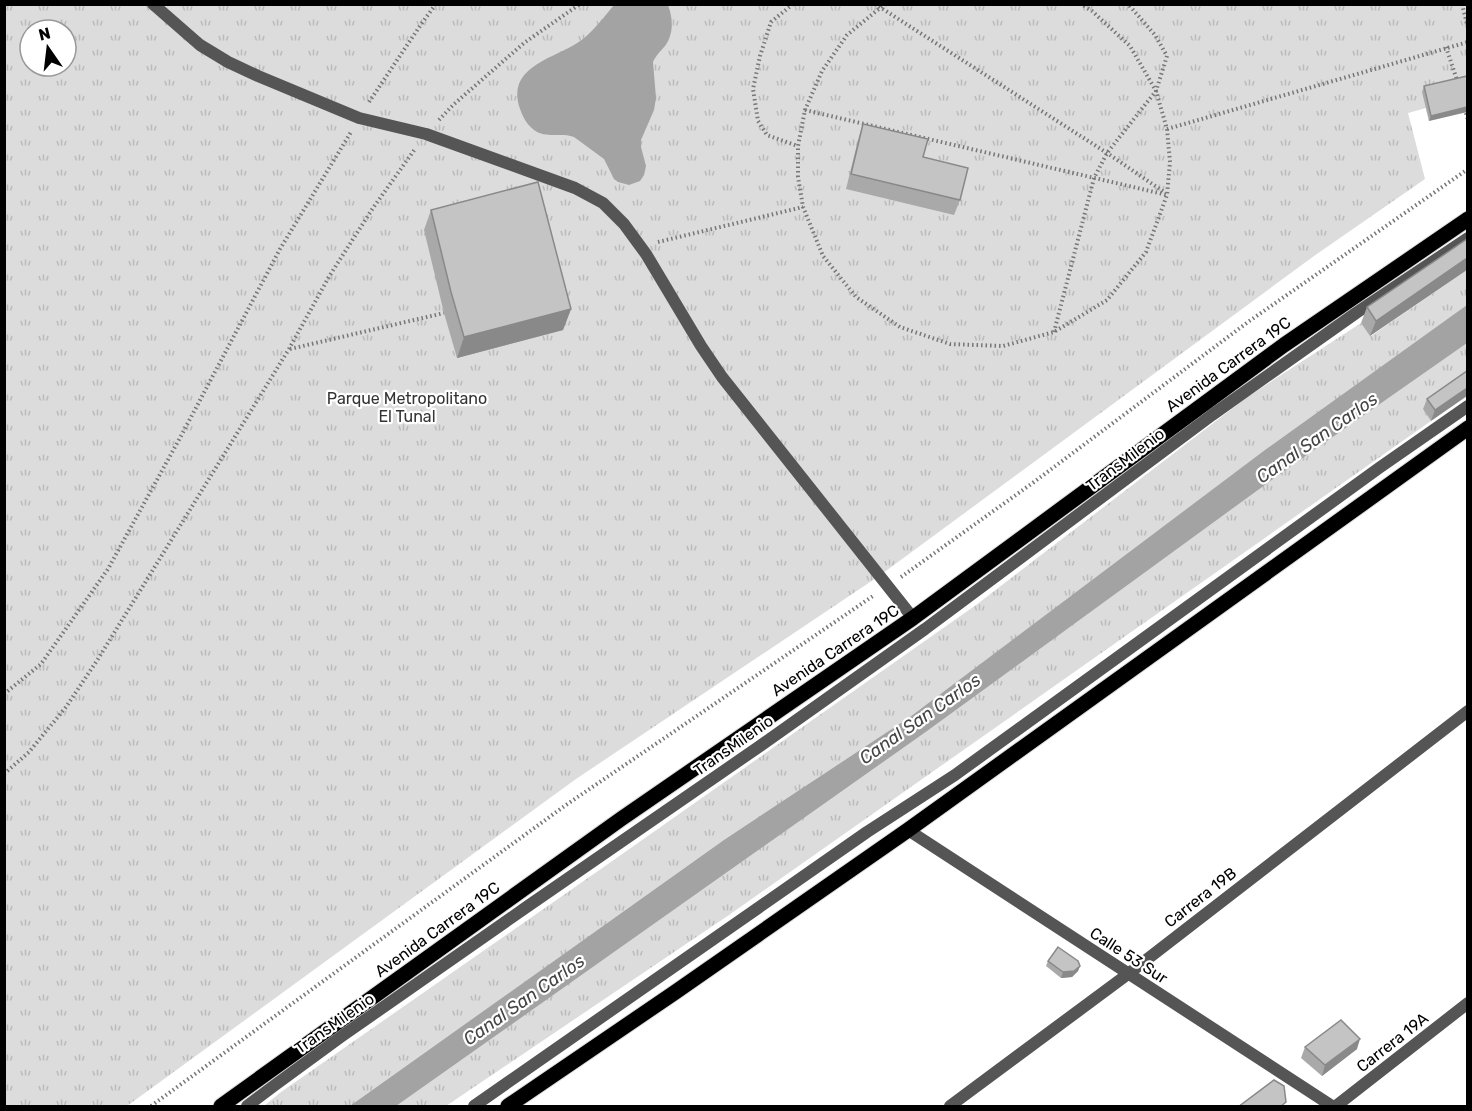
<svg xmlns="http://www.w3.org/2000/svg" width="1472" height="1111" font-family="Rubik,sans-serif">
  <defs>
    <pattern id="grass-tufts" width="24" height="20" patternUnits="userSpaceOnUse" patternTransform="scale(1.5)"><rect width="24" height="20" fill="#dcdcdc"/><path d="M3 7l-1-3M5 7V3M7 7l1-3M15 17l-1-3M17 17v-4M19 17l1-3" fill="none" stroke="#bbb"/></pattern>
  </defs>
  <rect width="100%" height="100%" fill="#fff"/>
  <g fill="url(#grass-tufts)" fill-rule="evenodd">
    <path d="M5,5H1467V112L1429,121L1426,108L1408,113L1425,179L1314,256L879,576L576,779L127,1106H5ZM30,30H66V66H30Z"/>
    <polygon points="1467,270 1467,380 1424,410 1431,421 729,915 446,1106 264,1106 281,1092 608,864 976,605 1246,398 1361,323 1371,336"/>
  </g>
  <g fill="#a3a3a3">
    <path d="M614,5H668C673,18 674,34 665,46C660,52 656,55 653,62L656,98L654,110L641,140V147L646,166L644,175L640,181L629,185L618,182L614,179L604,159L574,137C561,132 546,139 534,130C526,124 522,115 519,106C507,64 559,58 583,39C595,29 604,17 614,5Z"/>
    <polygon points="1467,305 1467,343 1284,471 927,731 396,1106 350,1106 724,840 910,717 1265,450"/>
  </g>
  <g fill="none" stroke-linecap="round" stroke-linejoin="round">
    <g stroke="#dbdbdb" stroke-width="17">
      <g id="primary">
        <polyline points="221,1106 621,819 913,618 1284,345 1468,219"/>
        <polyline points="508,1106 674,993 908,830 1468,428"/>
      </g>
    </g>
    <g stroke="#777" stroke-width="4" stroke-dasharray="1.5 3" stroke-linecap="butt">
      <polyline points="793,4 771,22 760,56 753,89 758,121 767,135 798,146"/>
      <polyline points="875,4 1107,153 1164,192"/>
      <polyline points="886,4 880,8 847,35 822,71 805,110 798,146 798,177 803,207 823,256 856,297 900,327 950,344 1003,346 1054,332 1107,300 1146,252 1167,195 1170,162 1167,129 1156,91 1130,46 1092,11 1081,4"/>
      <polyline points="1462,4 1468,28"/>
      <polyline points="1446,47 1458,83"/>
      <polyline points="369,102 422,23 436,4"/>
      <polyline points="805,110 1167,195"/>
      <polyline points="1466,113 1468,120"/>
      <polyline points="439,120 453,105 524,43 580,4"/>
      <polyline points="1167,129 1468,42"/>
      <polyline points="658,242 803,207"/>
      <polyline points="1054,332 1094,178 1107,153 1156,91 1167,56 1155,35 1128,4"/>
      <polyline points="290,349 444,313"/>
      <polyline points="901,577 1034,482 1248,322 1468,169"/>
      <polyline points="4,694 41,664 108,569 181,436 280,249 351,132"/>
      <polyline points="4,774 29,752 66,707 98,659 289,349 330,275 373,208 415,149"/>
      <polyline points="151,1106 566,805 873,596"/>
    </g>
    <g stroke="#555" stroke-width="12">
      <polyline points="153,4 200,45 228,62 258,76 359,118 426,134 575,188 603,203 624,224 646,254 701,346 722,377 913,618"/>
      <polyline points="247,1106 275,1085 342,1036 528,906 760,746 925,629 1212,415 1356,313 1468,238"/>
      <polyline points="474,1106 867,832 955,775 1379,468 1468,406"/>
    </g>
    <g stroke="#555" stroke-width="12">
      <polyline points="950,1106 1128,974 1468,711"/>
      <polyline points="1336,1106 1468,1003"/>
    </g>
    <polyline stroke="#555" stroke-width="12" points="908,830 1332,1106"/>
    <use href="#primary" stroke="#000" stroke-width="15"/>
  </g>
  <g fill="#a9a9a9">
    <polygon points="1467,76 1429,121 1422,92 1424,86"/>
    <polygon points="863,124 923,157 960,200 954,215 846,189 858,140"/>
    <polygon points="431,210 571,309 563,330 457,358 444,313 424,230"/>
    <polygon points="1467,239 1370,336 1361,323 1367,307"/>
    <polygon points="1467,371 1431,421 1423,409 1427,399"/>
    <polygon points="1048,961 1080,966 1078,971 1072,977 1061,978 1046,966"/>
    <polygon points="1305,1047 1357,1049 1322,1076 1301,1058"/>
  </g>
  <g fill="#898989">
    <polygon points="1467,107 1467,112 1429,121 1431,116"/>
    <polygon points="1467,258 1467,270 1370,336 1376,321"/>
    <polygon points="571,309 563,330 457,358 464,337"/>
    <polygon points="1467,388 1467,396 1431,421 1435,410"/>
    <polygon points="1080,966 1078,971 1072,977 1061,978 1063,972"/>
    <polygon points="1360,1039 1357,1049 1322,1076 1325,1065"/>
  </g>
  <g fill="#c4c4c4" stroke="#898989" stroke-width="1.5">
    <polygon points="1467,76 1467,107 1431,116 1424,86"/>
    <polygon points="863,124 928,139 923,157 968,168 960,200 851,174"/>
    <polygon points="538,182 571,309 464,337 451,292 431,210"/>
    <polygon points="1467,239 1467,258 1376,321 1367,307"/>
    <polygon points="1467,371 1467,388 1435,410 1427,399"/>
    <polygon points="1058,947 1078,961 1080,966 1074,971 1063,972 1048,961"/>
    <polygon points="1341,1020 1360,1039 1325,1065 1305,1047"/>
    <polygon points="1274,1080 1284,1086 1286,1102 1280,1107 1238,1107"/>
  </g>
  <g text-anchor="middle" stroke-width="4.5" stroke-linejoin="round" paint-order="stroke">
    <g font-size="16" fill="#000" stroke="#fff">
      <text transform="translate(1228 364) rotate(-36)" y="6">Avenida Carrera 19C</text>
      <text transform="translate(1125 459) rotate(-37)" y="6">TransMilenio</text>
      <text transform="translate(835 650) rotate(-34)" y="6">Avenida Carrera 19C</text>
      <text transform="translate(733 745) rotate(-35)" y="6">TransMilenio</text>
      <text transform="translate(1200 897) rotate(-38)" y="6">Carrera 19B</text>
      <text transform="translate(437 929) rotate(-36)" y="6">Avenida Carrera 19C</text>
      <text transform="translate(1129 955) rotate(33)" y="6">Calle 53 Sur</text>
      <text transform="translate(334 1023) rotate(-35)" y="6">TransMilenio</text>
      <text transform="translate(1392 1042) rotate(-38)" y="6">Carrera 19A</text>
    </g>
    <g font-size="16" fill="#333" stroke="#fff">
      <text x="407" y="404">Parque Metropolitano<tspan x="407" dy="18">El Tunal</tspan></text>
    </g>
    <g font-size="18" font-style="italic" fill="#444" stroke="#fff">
      <text transform="translate(1317 438) rotate(-35)" y="6">Canal San Carlos</text>
      <text transform="translate(920 719) rotate(-35)" y="6">Canal San Carlos</text>
      <text transform="translate(524 1000) rotate(-35)" y="6">Canal San Carlos</text>
    </g>
  </g>
  <rect width="1472" height="1111" fill="none" stroke="#000000" stroke-width="12"/>
  <g transform="translate(48 48) rotate(346)"><circle r="28" fill="#ffffff" stroke="#999999" stroke-width="1.5"/>
  <path d="M0-4.5L10 22L0 15L-10 22Z" fill="#000000"/>
  <text y="-9" font-size="16" font-weight="bold" text-anchor="middle" fill="#000000">N</text>
  </g>
</svg>
